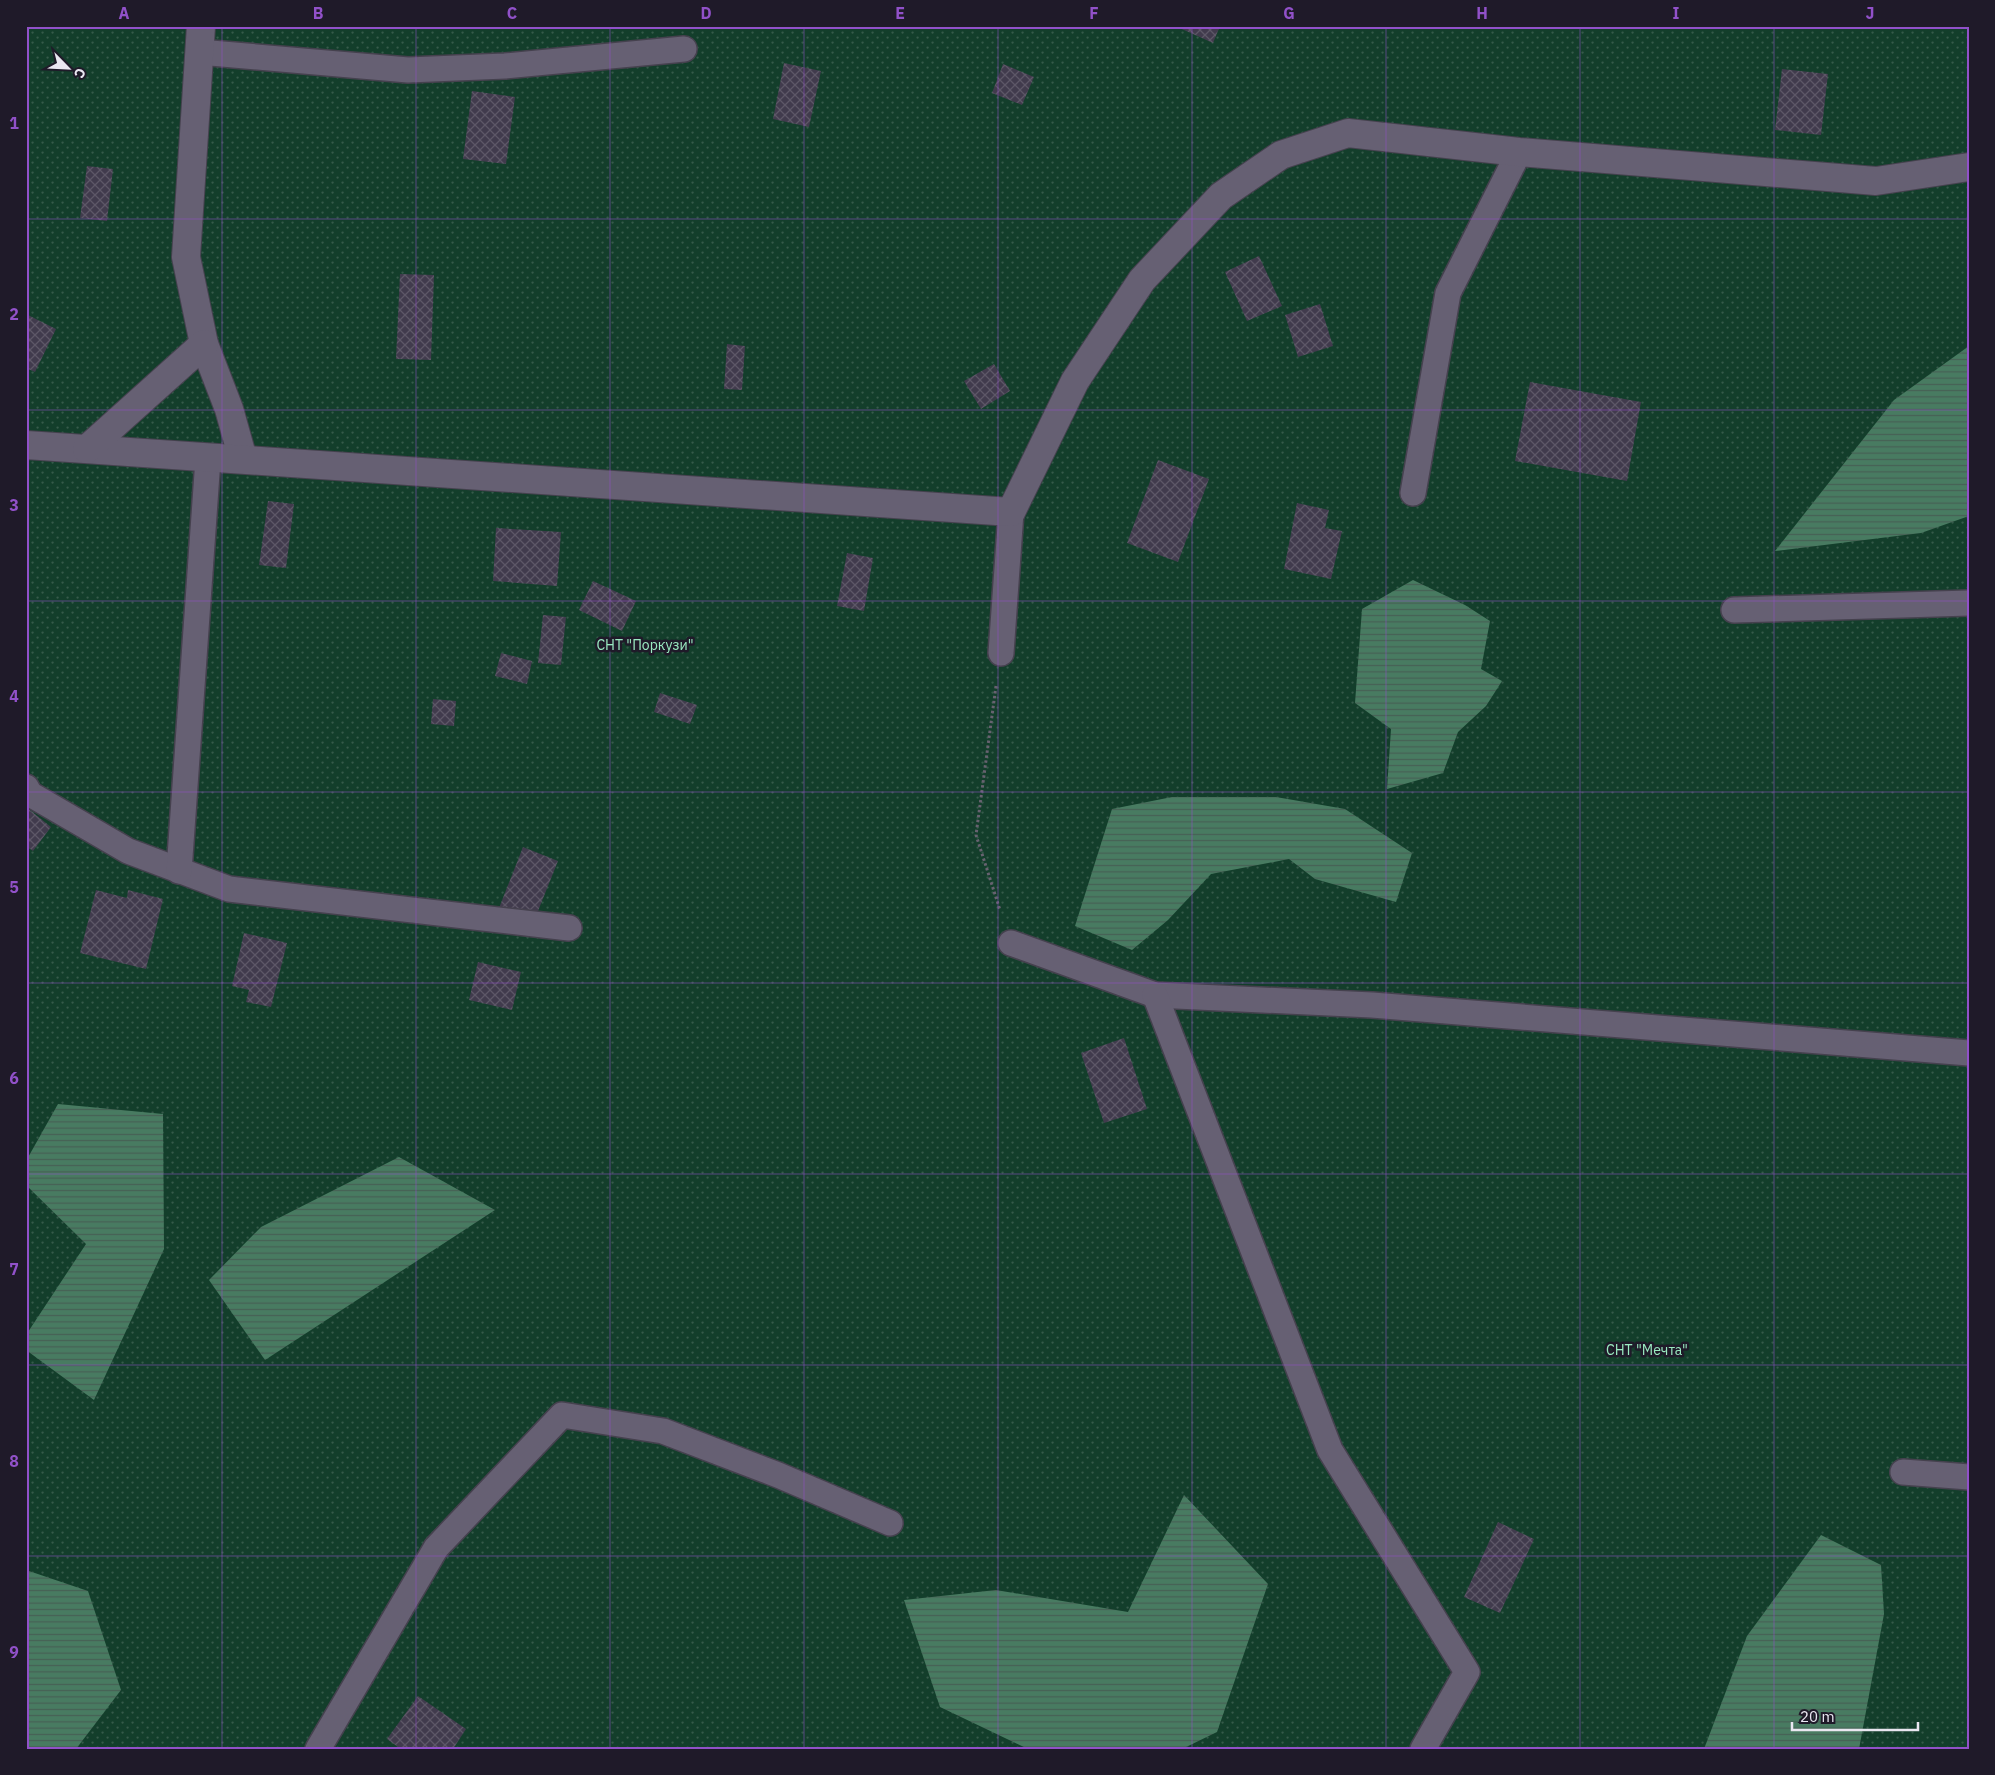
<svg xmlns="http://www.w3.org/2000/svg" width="1995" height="1775" font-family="'IBM Plex Sans',sans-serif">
  <defs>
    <pattern id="garden-dots" width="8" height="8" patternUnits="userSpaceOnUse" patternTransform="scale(1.25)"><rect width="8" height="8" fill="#133e2b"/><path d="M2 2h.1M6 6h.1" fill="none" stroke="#365a4a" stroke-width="1.8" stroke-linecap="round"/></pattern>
    <pattern id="water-rules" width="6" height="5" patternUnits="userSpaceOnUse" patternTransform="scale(1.25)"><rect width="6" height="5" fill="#487b61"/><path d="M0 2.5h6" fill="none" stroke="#476054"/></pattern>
    <pattern id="building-cross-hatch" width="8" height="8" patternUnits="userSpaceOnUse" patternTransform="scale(1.25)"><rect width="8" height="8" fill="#413b4d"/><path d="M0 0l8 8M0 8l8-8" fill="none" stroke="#5d5767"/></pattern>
  </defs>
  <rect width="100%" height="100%" fill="#282333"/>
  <rect fill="url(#garden-dots)" x="26" y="26" width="1943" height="1723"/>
  <g fill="url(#water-rules)">
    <polygon points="1969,346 1969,516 1921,533 1775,551 1894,400"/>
    <polygon points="1413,580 1465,605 1490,621 1481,669 1502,681 1486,706 1458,732 1443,773 1387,789 1391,729 1355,703 1362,609"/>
    <polygon points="1172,797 1276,797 1345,809 1412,853 1396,902 1315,879 1289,859 1211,874 1168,920 1132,950 1075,926 1112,809"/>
    <polygon points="58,1104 163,1114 164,1249 94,1400 26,1350 26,1335 86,1244 26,1185 26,1161"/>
    <polygon points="399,1157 495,1210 265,1360 209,1280 261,1227"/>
    <polygon points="1184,1495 1268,1584 1217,1732 1182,1749 1028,1749 940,1707 904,1600 996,1590 1128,1612"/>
    <polygon points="1821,1535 1881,1565 1884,1614 1859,1749 1704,1749 1747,1636"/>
    <polygon points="26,1570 88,1591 121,1690 76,1749 26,1749"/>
  </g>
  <g fill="url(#building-cross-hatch)">
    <polygon points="1175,26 1220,26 1213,43"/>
    <polygon points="784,63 821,71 809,127 773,119"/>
    <polygon points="1003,64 1034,77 1022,105 992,93"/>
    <polygon points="1782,69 1828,74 1821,135 1775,130"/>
    <polygon points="472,91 515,97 506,164 463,159"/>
    <polygon points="87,166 113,169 107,221 80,218"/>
    <polygon points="1259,256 1282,306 1247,321 1225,272"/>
    <polygon points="400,274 434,275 431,360 396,359"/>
    <polygon points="1320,304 1333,346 1298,357 1285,315"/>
    <polygon points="26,314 56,329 35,372 26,368"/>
    <polygon points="727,344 745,346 742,390 724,389"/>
    <polygon points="994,364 1010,391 981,409 964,381"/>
    <polygon points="1530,382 1641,402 1627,481 1515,461"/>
    <polygon points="1158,460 1209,479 1178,562 1127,543"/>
    <polygon points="268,501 294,504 286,568 259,565"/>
    <polygon points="1297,503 1329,510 1325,528 1342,531 1331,579 1284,569"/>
    <polygon points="496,528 561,532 557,586 493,581"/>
    <polygon points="847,553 873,558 864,611 837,606"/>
    <polygon points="593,581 636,601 622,631 579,610"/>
    <polygon points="543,615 566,617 561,665 538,663"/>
    <polygon points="501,653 532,661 527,684 495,676"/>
    <polygon points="660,693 697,705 690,724 654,712"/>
    <polygon points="433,699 456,701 454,726 431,724"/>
    <polygon points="26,807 51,827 33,851 26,846"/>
    <polygon points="523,847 558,861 534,921 499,908"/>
    <polygon points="96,890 127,898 128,890 163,899 146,969 80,953"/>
    <polygon points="244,933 287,943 271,1007 246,1002 249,990 232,986"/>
    <polygon points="478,962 521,972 512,1010 469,1000"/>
    <polygon points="1124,1038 1147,1109 1104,1123 1081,1053"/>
    <polygon points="1498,1522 1534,1539 1500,1613 1464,1597"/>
    <polygon points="418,1696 466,1729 453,1749 401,1749 387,1739"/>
  </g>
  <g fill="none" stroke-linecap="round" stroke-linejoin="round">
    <g stroke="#45414e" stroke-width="28">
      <g id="lane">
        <polyline points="199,52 408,70 505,66 684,49"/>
        <polyline points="1413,493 1448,293 1519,152"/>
        <polyline points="1734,610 1969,603"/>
        <polyline points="1001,653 1011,512"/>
        <polyline points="26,787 30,794 128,851 229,889 569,928"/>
        <polyline points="179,871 208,459"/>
        <polyline points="1011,943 1155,995 1372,1005 1969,1053"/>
        <polyline points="1155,995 1330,1450 1467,1672 1423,1749"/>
        <polyline points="1903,1472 1969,1477"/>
        <polyline points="318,1749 436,1548 562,1415 663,1431 778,1475 890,1523"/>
      </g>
    </g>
    <g stroke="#45414e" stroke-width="30">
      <g id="street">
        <polyline points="201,26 186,257 204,344 229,409 243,459"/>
        <polyline points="26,445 1011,512 1075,381 1142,280 1221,196 1281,155 1348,133 1519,152 1876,181 1969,167"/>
        <polyline points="87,449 204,344"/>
      </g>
    </g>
    <polyline stroke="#676270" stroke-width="3" stroke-dasharray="2.5 2.5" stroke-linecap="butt" points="996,686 976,835 1000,910"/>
    <use href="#lane" stroke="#666073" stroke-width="25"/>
    <use href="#street" stroke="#666073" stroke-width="28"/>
  </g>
  <path fill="none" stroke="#9151c9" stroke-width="1" stroke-opacity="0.55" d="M222,26V1749M416,26V1749M610,26V1749M804,26V1749M998,26V1749M1192,26V1749M1386,26V1749M1580,26V1749M1774,26V1749M26,219H1969M26,410H1969M26,601H1969M26,792H1969M26,983H1969M26,1174H1969M26,1365H1969M26,1556H1969"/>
  <g text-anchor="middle" stroke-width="5" stroke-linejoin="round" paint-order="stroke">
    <g font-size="14" fill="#9aebc1" stroke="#1f1a29">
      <text x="645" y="650">СНТ "Поркузи"</text>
      <text x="1647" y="1355">СНТ "Мечта"</text>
    </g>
  </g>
  <rect width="1995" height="1775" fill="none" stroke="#1f1a29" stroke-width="55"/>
  <g transform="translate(68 68) rotate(114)" stroke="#1f1a29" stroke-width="4" paint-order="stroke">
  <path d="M0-4L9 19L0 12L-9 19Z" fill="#eae7f1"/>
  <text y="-8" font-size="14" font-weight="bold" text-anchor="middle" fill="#eae7f1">С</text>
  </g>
  <path d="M1792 1722v8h126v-8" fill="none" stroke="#eae7f1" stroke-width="2.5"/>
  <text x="1800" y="1722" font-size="15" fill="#eae7f1" stroke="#1f1a29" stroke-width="4" paint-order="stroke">20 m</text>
  <rect x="28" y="28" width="1940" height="1720" fill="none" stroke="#9151c9" stroke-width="2"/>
  <g font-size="16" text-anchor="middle" font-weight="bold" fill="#9151c9">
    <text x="124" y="19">A</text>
    <text x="318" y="19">B</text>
    <text x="512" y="19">C</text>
    <text x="706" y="19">D</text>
    <text x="900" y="19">E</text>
    <text x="1094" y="19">F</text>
    <text x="1289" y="19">G</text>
    <text x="1482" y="19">H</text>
    <text x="1676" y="19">I</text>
    <text x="1870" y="19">J</text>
    <text x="14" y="129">1</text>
    <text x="14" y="320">2</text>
    <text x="14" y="511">3</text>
    <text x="14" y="702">4</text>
    <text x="14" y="893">5</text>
    <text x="14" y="1084">6</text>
    <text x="14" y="1275">7</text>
    <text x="14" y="1467">8</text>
    <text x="14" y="1658">9</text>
  </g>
</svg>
